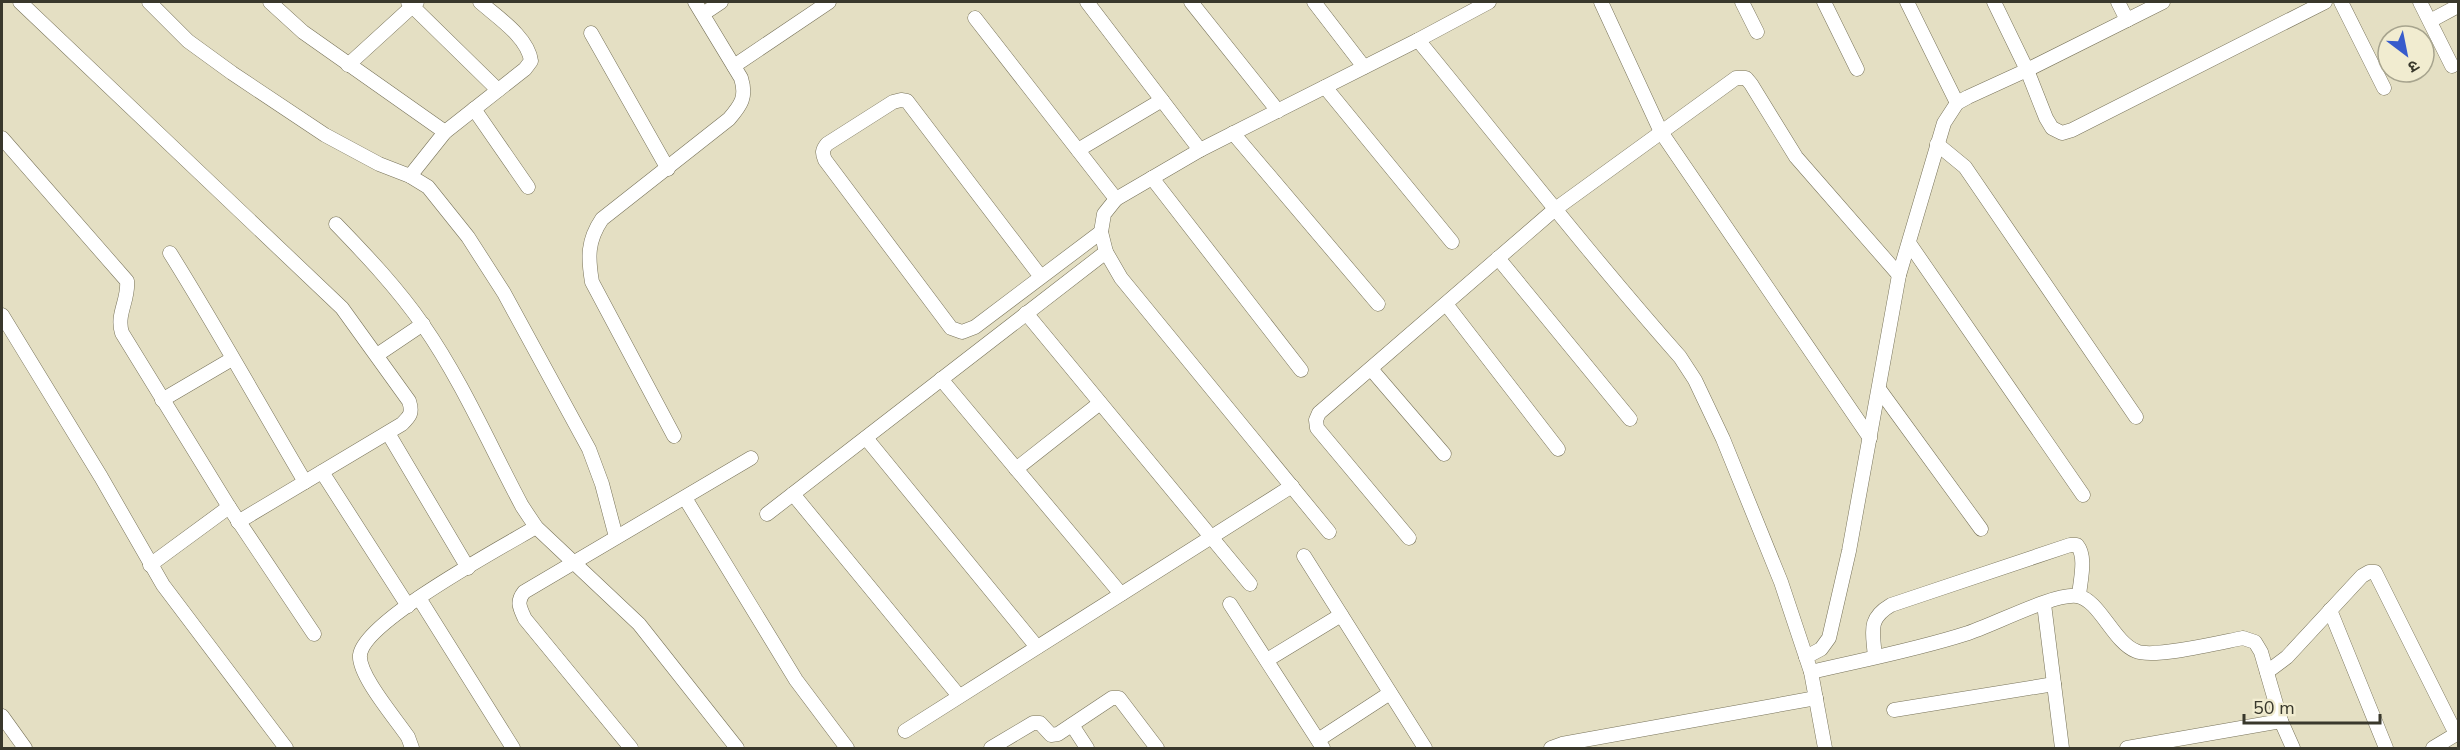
<svg xmlns="http://www.w3.org/2000/svg" width="2460" height="750" font-family="'Nunito Sans','Noto Sans Devanagari',sans-serif">
  <rect width="100%" height="100%" fill="#e4dfc3"/>
  <g fill="none" stroke-linecap="round" stroke-linejoin="round">
    <g stroke="#78735a" stroke-width="15">
      <g id="street">
        <path d="M20,2L342,308L409,401C413,413 410,416 402,424L238,522"/>
        <polyline points="149,2 188,41 232,73 325,135 379,164 410,176 428,187 468,237 504,293 589,449 602,484 616,537"/>
        <polyline points="270,2 303,32 445,132"/>
        <polyline points="408,2 498,90"/>
        <polyline points="1087,2 1200,150"/>
        <polyline points="1191,2 1278,111"/>
        <polyline points="1314,2 1364,67"/>
        <polyline points="1601,2 1661,132 1870,438"/>
        <polyline points="1742,2 1757,32"/>
        <polyline points="1824,2 1857,69"/>
        <polyline points="1907,2 1957,103"/>
        <polyline points="1994,2 2027,70 2046,118 2052,128 2062,133 2072,130 2325,2"/>
        <polyline points="2118,2 2127,20"/>
        <polyline points="2341,2 2384,88"/>
        <polyline points="2420,2 2452,66"/>
        <polyline points="703,14 721,2"/>
        <polyline points="975,18 1116,199"/>
        <polyline points="2430,21 2458,6"/>
        <polyline points="591,33 668,169"/>
        <path d="M1418,40C1505,146 1589,254 1680,357L1695,380L1723,439L1781,582L1811,672L1825,748"/>
        <polyline points="348,65 417,2"/>
        <polyline points="734,66 829,2"/>
        <polyline points="1325,87 1452,242"/>
        <polyline points="474,109 528,187"/>
        <polyline points="1233,133 1378,304"/>
        <path d="M2,138L127,281C129,300 116,314 122,333L229,507L314,634"/>
        <polyline points="1937,144 1965,167 2136,417"/>
        <polyline points="1078,150 1162,100"/>
        <path d="M410,176L445,132L525,69L531,61C528,37 497,17 480,2"/>
        <polyline points="1152,178 1301,370"/>
        <path d="M336,224C367,256 398,289 423,325C462,381 490,446 522,506L536,527L639,624L737,748"/>
        <polyline points="1909,243 2083,495"/>
        <path d="M170,253C217,328 260,406 305,482"/>
        <polyline points="1498,258 1630,419"/>
        <path d="M1041,277L907,101L901,100L893,102L827,144C822,150 822,153 825,160L951,328L962,332L975,327L1101,232"/>
        <polyline points="1446,304 1558,449"/>
        <polyline points="1026,313 1250,584"/>
        <polyline points="2,315 101,477 163,585 286,748"/>
        <polyline points="377,355 423,324"/>
        <polyline points="1371,369 1444,454"/>
        <polyline points="941,379 1121,594"/>
        <polyline points="1879,389 1981,529"/>
        <polyline points="162,400 232,359"/>
        <polyline points="388,433 468,568"/>
        <path d="M674,436L592,282C588,258 587,241 602,219L729,119C741,105 747,97 741,78L695,2"/>
        <polyline points="866,438 1037,647"/>
        <polyline points="1016,469 1100,403"/>
        <polyline points="322,472 408,606"/>
        <polyline points="793,494 959,696"/>
        <polyline points="685,498 796,680 847,748"/>
        <polyline points="767,514 1106,252"/>
        <polyline points="1329,532 1121,278 1106,252 1101,232 1104,214 1116,199 1200,150 1418,40 1489,2"/>
        <polyline points="1409,538 1317,428 1316,420 1319,413 1554,210 1736,78 1746,78 1751,84 1796,157 1899,275"/>
        <polyline points="1304,556 1425,748"/>
        <polyline points="150,565 229,507"/>
        <polyline points="419,598 513,748"/>
        <polyline points="1230,604 1323,748"/>
        <polyline points="2044,604 2062,748"/>
        <polyline points="2330,610 2386,748"/>
        <polyline points="1806,657 1821,649 1829,638 1849,551 1899,275 1944,123 1957,103 1968,97 2027,70 2163,2"/>
        <path d="M1875,657C1873,632 1867,619 1891,605L2070,545H2077C2087,557 2080,581 2079,596"/>
        <polyline points="1267,660 1341,615"/>
        <path d="M1811,672C1862,660 1915,650 1965,634C1992,626 2053,593 2077,596C2099,599 2113,642 2136,651C2153,659 2222,642 2243,638L2255,642L2261,652L2281,721L2293,748"/>
        <polyline points="2267,672 2287,657 2362,576 2369,572 2375,572 2456,734"/>
        <polyline points="1894,710 2054,684"/>
        <polyline points="2,716 25,748"/>
        <polyline points="1072,725 1087,748"/>
        <polyline points="905,731 1292,486"/>
        <polyline points="1318,740 1390,693"/>
        <path d="M412,748L408,737C396,719 358,675 360,655C364,621 504,546 536,527"/>
        <path d="M631,748L525,619C520,608 516,602 524,592L751,458"/>
        <polyline points="991,748 1033,723 1040,723 1051,735 1058,734 1112,698 1119,698 1157,748"/>
        <polyline points="1551,748 1562,744 1816,698"/>
        <polyline points="2127,748 2281,721"/>
        <polyline points="2433,748 2458,733"/>
      </g>
    </g>
    <use href="#street" stroke="#fff" stroke-width="14"/>
  </g>
  <rect width="2460" height="750" fill="none" stroke="#39382c" stroke-width="6"/>
  <g transform="translate(2406 54) rotate(148)"><circle r="28" fill="#f1ecd0" stroke="#a7a48e" stroke-width="1.5"/>
  <path d="M0-4.5L10 22L0 15L-10 22Z" fill="#375bcc"/>
  <text y="-9" font-size="16" font-weight="bold" text-anchor="middle" fill="#39382c">उ</text>
  </g>
  <path d="M2244 714v9h136v-9" fill="none" stroke="#39382c" stroke-width="3"/>
  <text x="2253" y="714" font-size="18" fill="#39382c" stroke="#f1ecd0" stroke-width="4.5" paint-order="stroke">50 m</text>
</svg>
